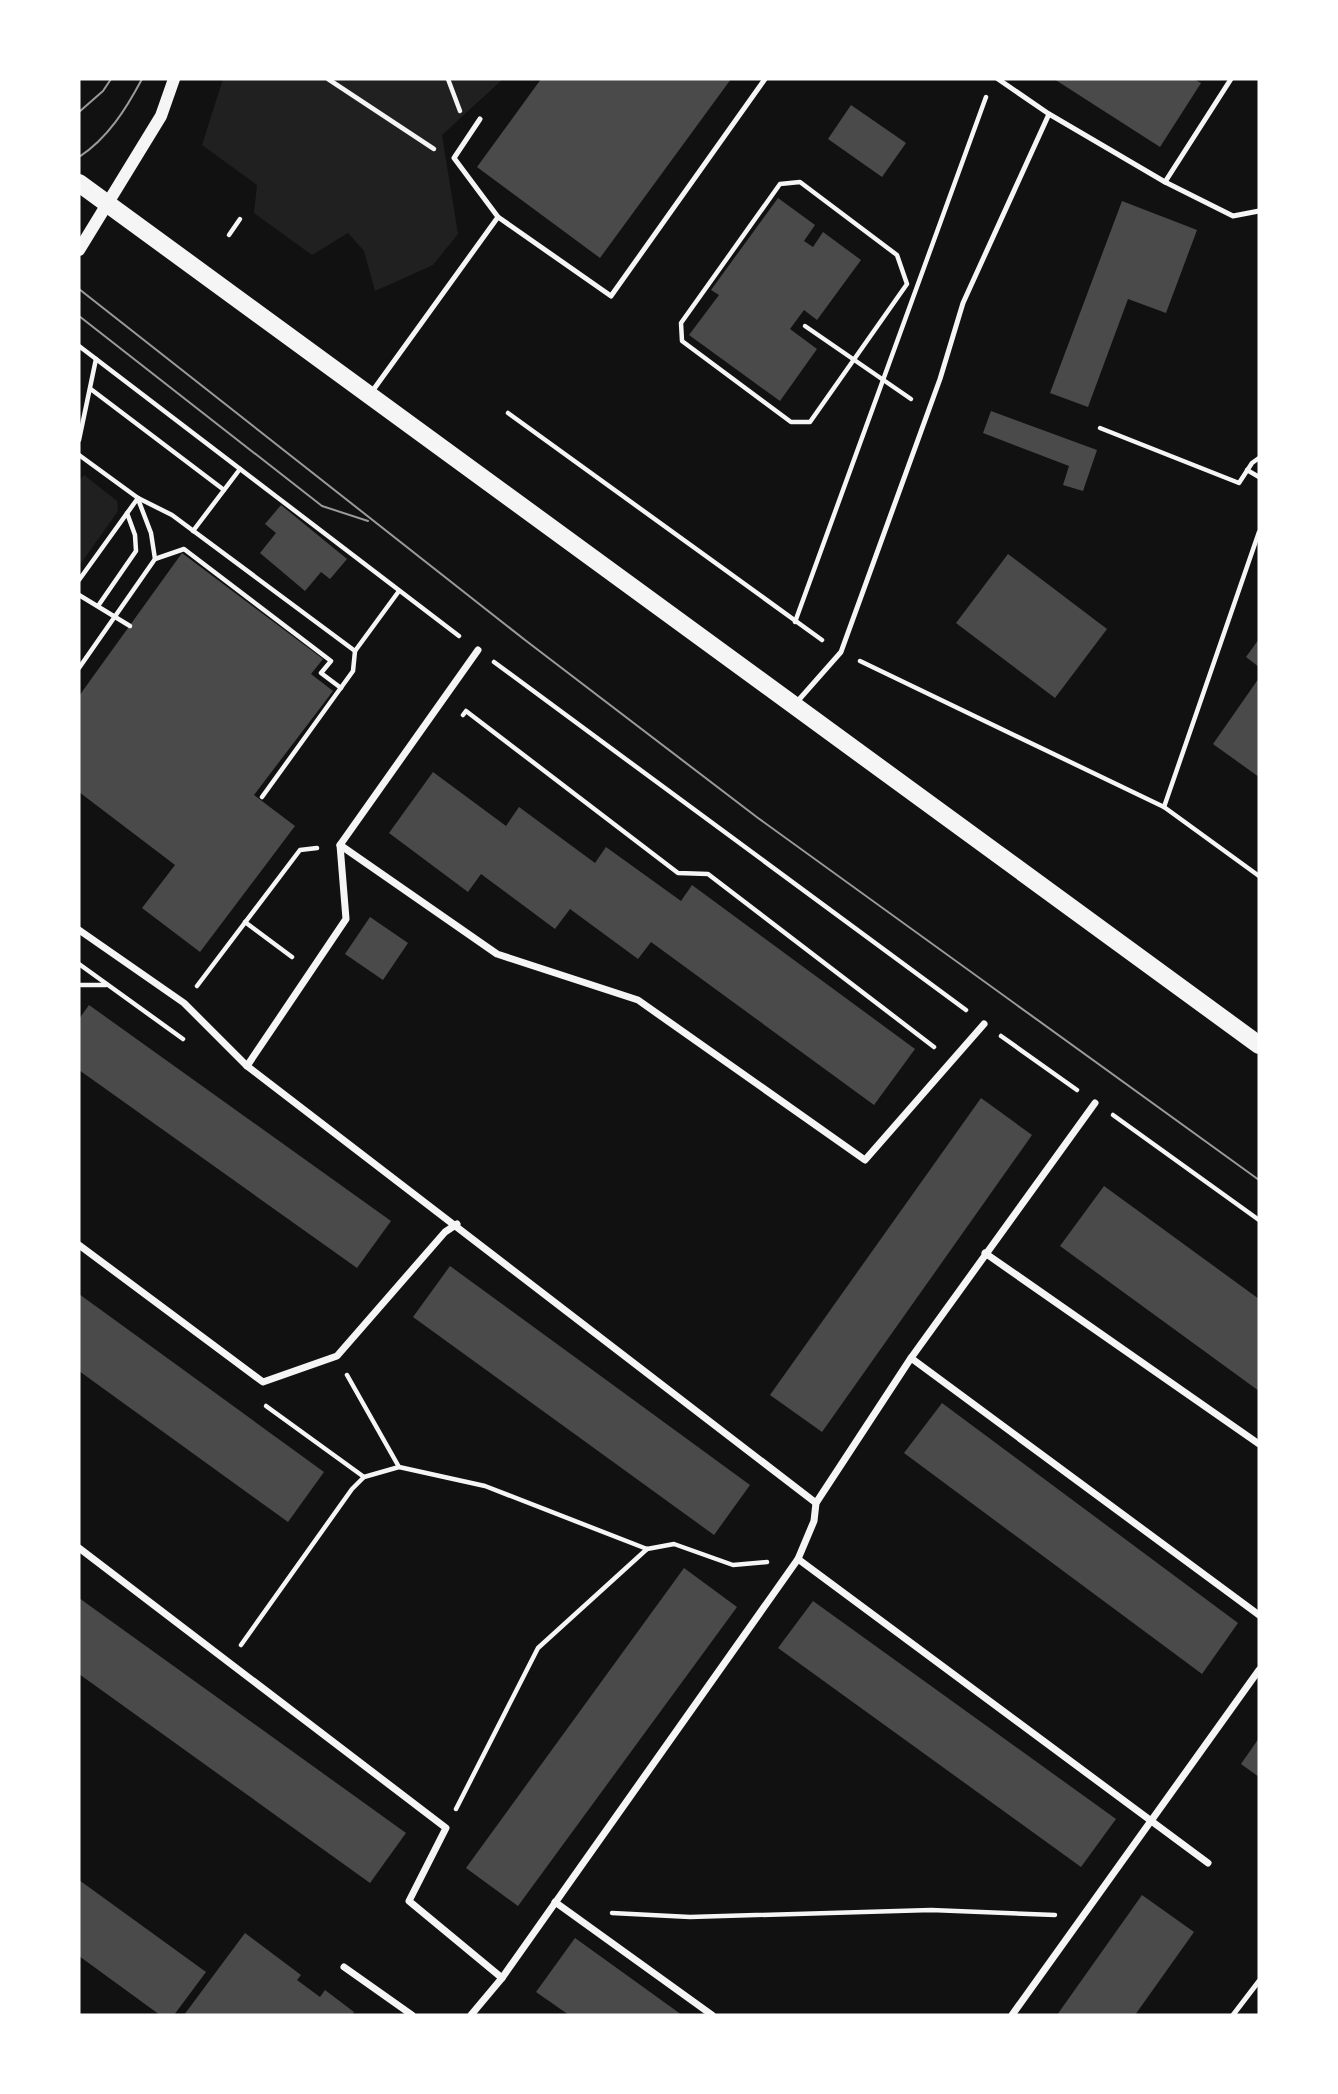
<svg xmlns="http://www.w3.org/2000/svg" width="1338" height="2094" font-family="Lato,sans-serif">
  <rect width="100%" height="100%" fill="#111"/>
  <g fill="#202020">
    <polygon points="223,79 503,79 442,135 458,234 433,265 375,291 364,251 348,233 312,255 254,213 257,185 202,145"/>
    <polygon points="84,475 117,501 118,511 79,566 79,481"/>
  </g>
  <g fill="#4a4a4a">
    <polygon points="541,79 731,79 600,258 477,167"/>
    <polygon points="1054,79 1194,79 1201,83 1160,147"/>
    <polygon points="851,105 906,143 882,177 828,139"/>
    <polygon points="778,198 815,225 804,241 813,247 823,232 861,260 817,320 804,310 790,329 817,349 780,401 689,335 719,295 711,290"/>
    <polygon points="1122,201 1197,230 1166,313 1128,299 1088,407 1050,393"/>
    <polygon points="991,411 1097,450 1083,491 1063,485 1069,466 983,433"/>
    <polygon points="281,505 347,559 330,579 321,572 305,591 260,553 276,533 265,524"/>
    <polygon points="182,553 323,659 311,674 333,691 254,795 295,826 200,952 142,908 175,865 79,792 79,696"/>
    <polygon points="1008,554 1107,629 1055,698 956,623"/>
    <polygon points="1259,639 1259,667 1246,657"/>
    <polygon points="1259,678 1259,777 1213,744"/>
    <polygon points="433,772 506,826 519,807 595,863 606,847 681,901 692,885 915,1049 874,1105 651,942 638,959 570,909 555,929 481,874 468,892 389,833"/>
    <polygon points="370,917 408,943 383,980 345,954"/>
    <polygon points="89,1005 391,1221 357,1268 79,1070 79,1019"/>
    <polygon points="981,1098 1032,1135 822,1432 770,1395"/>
    <polygon points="1104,1186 1259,1299 1259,1391 1060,1246"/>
    <polygon points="450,1266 750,1485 714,1535 413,1317"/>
    <polygon points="79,1294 324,1472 288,1522 79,1371"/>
    <polygon points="942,1403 1238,1623 1202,1674 904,1453"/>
    <polygon points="684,1568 737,1607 518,1906 466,1868"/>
    <polygon points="79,1598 406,1833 370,1883 79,1674"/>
    <polygon points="813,1601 1116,1819 1081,1867 778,1648"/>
    <polygon points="1259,1738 1259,1777 1241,1764"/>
    <polygon points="79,1880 206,1972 174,2015 160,2015 79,1956"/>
    <polygon points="1142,1895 1194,1932 1135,2015 1057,2015"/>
    <polygon points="245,1933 301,1975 297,1980 320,1997 325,1990 354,2012 352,2015 184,2015"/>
    <polygon points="575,1938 682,2015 569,2015 536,1992"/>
  </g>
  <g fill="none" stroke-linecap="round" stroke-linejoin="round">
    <g stroke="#f5f5f5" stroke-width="4.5">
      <polyline points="328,79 434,149"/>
      <polyline points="448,79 460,111"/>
      <polygon points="800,182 897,255 907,284 810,422 791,422 682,341 681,323 780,184"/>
      <polyline points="229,235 240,219"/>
      <polyline points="805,326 911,399"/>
      <polyline points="79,346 459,636"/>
      <polyline points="92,390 224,490"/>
      <polyline points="508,413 822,640"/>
      <polyline points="1100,428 1239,483 1252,463 1259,458"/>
      <polyline points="79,440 96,359"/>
      <polyline points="79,455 138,498 172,515 355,651 399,591"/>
      <polyline points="1247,470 1259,477"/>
      <polyline points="138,499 151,533 155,559"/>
      <polyline points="193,531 240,469"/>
      <polyline points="79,580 138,498"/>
      <polyline points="79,595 130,626"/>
      <polyline points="98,606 136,551 135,535 127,513"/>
      <polyline points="795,622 986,97"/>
      <polyline points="860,661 1164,807 1259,876"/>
      <polyline points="494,662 966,1010"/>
      <polyline points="79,668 155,559 184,549 331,661 321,673 341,688"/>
      <polyline points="463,715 466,711 678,873 708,874 934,1047"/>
      <polyline points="262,797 353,671 355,651"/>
      <polyline points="1164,807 1259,532"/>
      <polyline points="245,922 292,957"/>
      <polyline points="79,964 183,1039"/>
      <polyline points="79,985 106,985"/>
      <polyline points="197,986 300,850 317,848"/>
      <polyline points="1001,1036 1077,1090"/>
      <polyline points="1113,1115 1259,1220"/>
      <polyline points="347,1375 399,1467 485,1486 647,1549 674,1544 733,1565 767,1562"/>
      <polyline points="266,1406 364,1477"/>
      <polyline points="241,1645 352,1489 364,1477 399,1467"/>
      <polyline points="456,1809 538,1648 647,1549"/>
      <polyline points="612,1913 690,1917 931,1910 1055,1915"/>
    </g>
    <g stroke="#f5f5f5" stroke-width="5">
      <polyline points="998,79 1049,114"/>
      <polyline points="1165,182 1231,79"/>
      <polyline points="498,217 611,296 765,79"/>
      <polyline points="371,393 498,217 454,158 480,119"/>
      <polyline points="796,703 841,652 940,379 963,303 1049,114 1165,182 1233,216 1259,211"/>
      <polyline points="1233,2015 1259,1981"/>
    </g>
    <g stroke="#f5f5f5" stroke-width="7">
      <polyline points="340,845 497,954 638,1000 865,1160 984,1024"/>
      <polyline points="79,930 184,1003 247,1066 816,1503"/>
      <polyline points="247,1066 346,919 340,845 478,650"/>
      <polyline points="79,1245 263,1382 337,1356 445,1232 457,1224"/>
      <polyline points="985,1253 1259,1444"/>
      <polyline points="911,1358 1259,1615"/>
      <polyline points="79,1548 446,1828 409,1901 502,1978"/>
      <polyline points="798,1559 1208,1863"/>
      <polyline points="555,1902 712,2015"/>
      <polyline points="344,1967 412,2015"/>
      <polyline points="471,2015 502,1978 798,1559 814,1521 816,1503 911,1358 1095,1103"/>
      <polyline points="1012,2015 1259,1670"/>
    </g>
    <polyline stroke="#f5f5f5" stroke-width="12" points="79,250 161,116 174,79"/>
    <polyline stroke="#f5f5f5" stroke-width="18" points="79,183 1259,1045"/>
    <g stroke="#9a9a9a" stroke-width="2">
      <polyline points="79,112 103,91 111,79"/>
      <path d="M79,157C108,138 126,109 142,79"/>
      <polyline points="79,289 525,640 758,818 1259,1180"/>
      <polyline points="79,316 322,506 368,521"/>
    </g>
  </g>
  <rect width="1338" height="2094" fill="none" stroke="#ffffff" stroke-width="161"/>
</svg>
